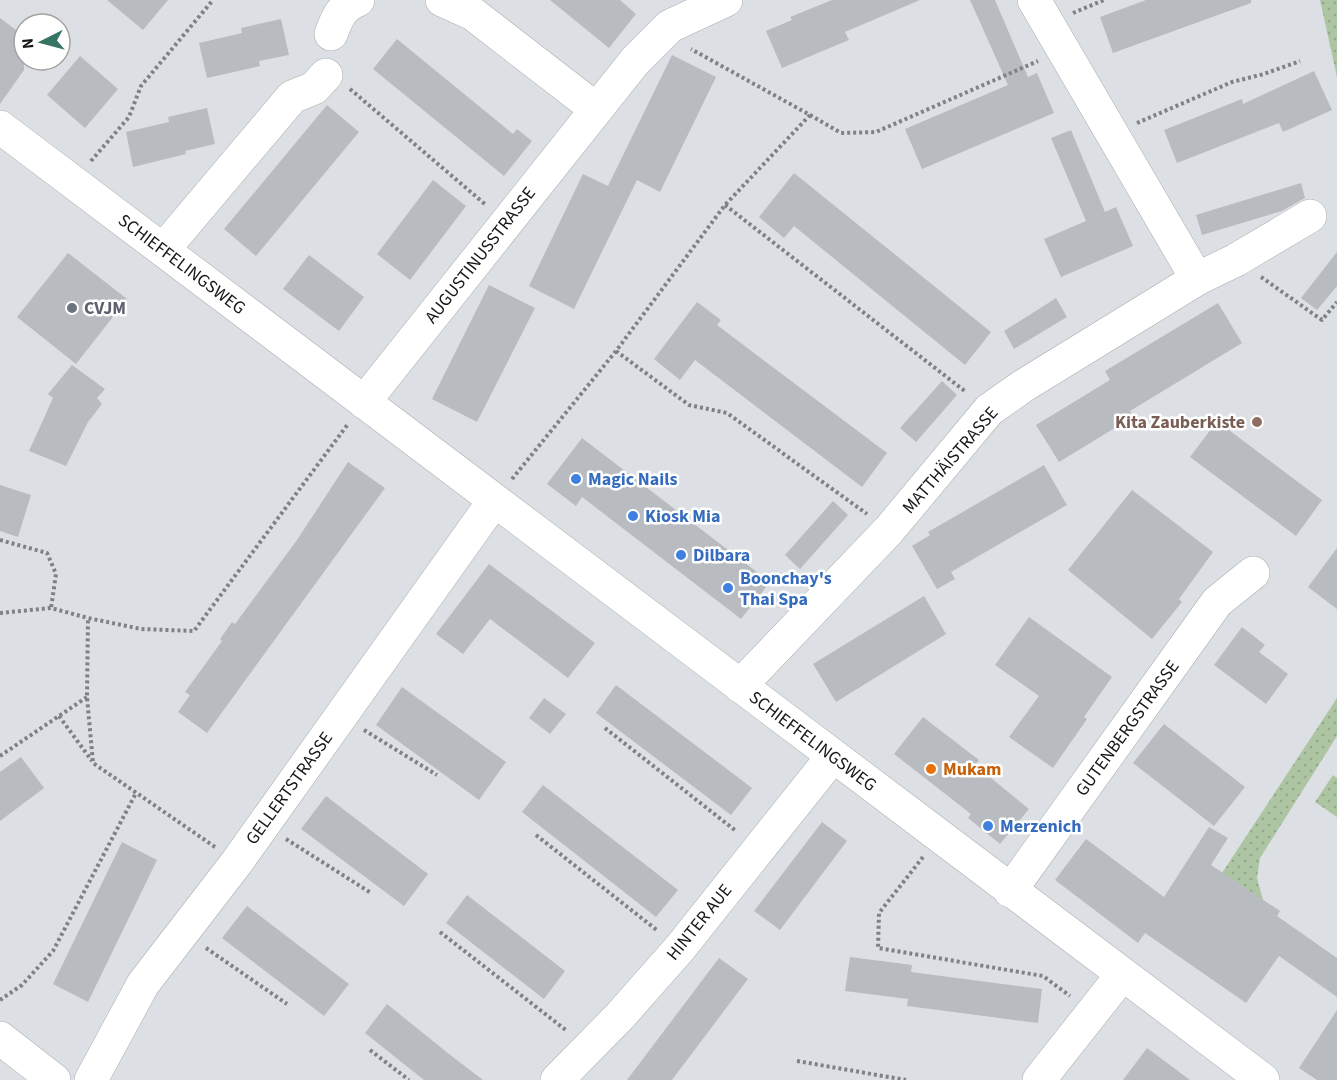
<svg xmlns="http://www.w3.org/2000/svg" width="1337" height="1080" font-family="'Source Sans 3',sans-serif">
  <defs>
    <pattern id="grass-dots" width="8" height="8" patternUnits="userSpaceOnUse" patternTransform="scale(1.5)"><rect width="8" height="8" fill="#adc5a2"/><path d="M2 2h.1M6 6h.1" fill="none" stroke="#94a88b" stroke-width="1.8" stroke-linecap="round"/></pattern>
  </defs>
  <rect width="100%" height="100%" fill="#dce0e4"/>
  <g fill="url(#grass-dots)">
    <polygon points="1320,0 1337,0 1337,77"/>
    <polygon points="1337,698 1337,736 1260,858 1257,878 1263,900 1222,873"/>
    <polygon points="1333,775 1337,778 1337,817 1315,802"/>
  </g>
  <g fill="#b8bcc0">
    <polygon points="107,0 168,0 143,30"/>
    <polygon points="550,0 620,0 636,14 609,48"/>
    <polygon points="832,0 920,0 845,32 849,40 782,68 766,31 792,20 790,17"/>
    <polygon points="970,0 995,0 1028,77 1037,73 1054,113 922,169 905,129 1008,85"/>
    <polygon points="1146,0 1251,0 1251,3 1113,53 1100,17"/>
    <polygon points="0,18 24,36 24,70 0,104"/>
    <polygon points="281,19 289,55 259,61 260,66 207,78 199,43 242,33 241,28"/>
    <polygon points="397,39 513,134 517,129 532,141 504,176 373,69"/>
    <polygon points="672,55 716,77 660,192 637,180 574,309 529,286 583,174 608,186"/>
    <polygon points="80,56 118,89 85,128 47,95"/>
    <polygon points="1314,71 1332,110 1283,132 1279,123 1177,163 1164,130 1242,99 1243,104"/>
    <polygon points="327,105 359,132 256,256 224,229"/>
    <polygon points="207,108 215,144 185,151 186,154 133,167 126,132 169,122 168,117"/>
    <polygon points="1071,130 1105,212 1116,207 1133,246 1061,277 1044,239 1086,221 1051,138"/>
    <polygon points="794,173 991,332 965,365 794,226 784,238 759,217"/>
    <polygon points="433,180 466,206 410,280 377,254"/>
    <polygon points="1301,183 1305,198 1282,211 1202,235 1196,215"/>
    <polygon points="1337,252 1337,286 1317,310 1301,298"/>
    <polygon points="68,253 127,299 76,364 17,317"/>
    <polygon points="309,255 364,297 339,331 283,289"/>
    <polygon points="489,285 535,308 477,422 432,399"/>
    <polygon points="1056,298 1067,317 1014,349 1004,331"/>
    <polygon points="697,302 721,320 717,325 887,453 862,487 695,360 680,380 654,359"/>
    <polygon points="1218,303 1242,343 1130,411 1133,417 1059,462 1036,425 1110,380 1105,371"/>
    <polygon points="72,365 105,389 97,398 102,404 88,422 66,466 29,451 53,398 48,394"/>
    <polygon points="942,381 957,395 916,442 900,428"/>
    <polygon points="1217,421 1322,500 1296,536 1190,457"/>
    <polygon points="582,438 770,582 741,619 582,497 576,506 547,484"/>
    <polygon points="348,462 385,488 207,733 178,712 190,695 185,692 222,641 220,639 232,622 235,624 297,540"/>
    <polygon points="1044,465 1067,505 951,572 955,579 937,589 912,546 930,535 928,532"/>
    <polygon points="0,485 31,495 18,537 0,531"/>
    <polygon points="1132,490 1213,552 1179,599 1182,602 1152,639 1068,570"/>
    <polygon points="833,501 848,515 800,569 785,555"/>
    <polygon points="1337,548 1337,609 1308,587"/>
    <polygon points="489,564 595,643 568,678 490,619 463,654 436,634"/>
    <polygon points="924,596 946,634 836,702 813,664"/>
    <polygon points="1029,617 1112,677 1084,717 1087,719 1053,768 1009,737 1039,696 995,665"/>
    <polygon points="1242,627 1265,645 1259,652 1288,674 1266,704 1214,665"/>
    <polygon points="616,685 752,788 731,815 596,713"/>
    <polygon points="402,687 506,762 479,800 376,725"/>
    <polygon points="544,698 566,714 550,734 529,718"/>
    <polygon points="923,717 979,760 975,765 1029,809 1000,844 968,818 971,814 894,754"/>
    <polygon points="1164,724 1245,787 1214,826 1133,763"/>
    <polygon points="21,757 44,788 0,821 0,772"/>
    <polygon points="543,785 678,890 656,917 522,812"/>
    <polygon points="326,796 428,874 404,906 301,829"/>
    <polygon points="822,822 847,841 780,930 754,911"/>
    <polygon points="1209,827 1228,838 1211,865 1280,911 1277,916 1337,958 1337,997 1279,956 1246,1003 1145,933 1138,943 1055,880 1086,839 1164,897"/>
    <polygon points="122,842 157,860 88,1002 53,984"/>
    <polygon points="467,895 565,971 544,999 446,923"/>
    <polygon points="247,906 349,984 324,1016 222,938"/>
    <polygon points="850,957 912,965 911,972 1042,989 1038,1023 907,1006 908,999 845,991"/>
    <polygon points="719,958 748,979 672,1080 627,1080"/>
    <polygon points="387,1004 449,1054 483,1080 424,1080 365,1033"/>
    <polygon points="1337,1010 1337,1080 1317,1080 1299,1068"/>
    <polygon points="1147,1048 1190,1080 1123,1080"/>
  </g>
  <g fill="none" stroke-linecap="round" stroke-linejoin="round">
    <g stroke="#a9adb0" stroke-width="34">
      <g id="minor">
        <polyline points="442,0 473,14 596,109"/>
        <polyline points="1034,0 1197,279"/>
        <path d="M331,34C337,18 341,7 358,0"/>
        <polyline points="0,127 1263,1080"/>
        <polyline points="163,250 292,97 314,88 326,75"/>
        <polyline points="364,402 635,61 670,26 726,0"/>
        <polyline points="740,686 889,530 989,410 1023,386 1197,279 1236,260 1310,216"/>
        <polyline points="1010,891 1217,602 1253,573"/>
        <polyline points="0,1038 54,1080"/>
        <polyline points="91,1080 143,984 237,862 494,501"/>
        <polyline points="557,1080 620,1016 680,948 833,756"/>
        <polyline points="1039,1080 1122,975"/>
      </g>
    </g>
    <g stroke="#7f8184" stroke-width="4" stroke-dasharray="3 3" stroke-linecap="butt">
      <polyline points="1073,13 1104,0"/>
      <polyline points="350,89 486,205"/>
      <polyline points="810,115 841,133 876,132 1038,61"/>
      <polyline points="1137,123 1232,82 1264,74 1300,61"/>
      <polyline points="91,161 129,117 141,86 213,0"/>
      <polyline points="725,205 966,392"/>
      <polyline points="1261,277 1322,320 1337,302"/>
      <polyline points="616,351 689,405 727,413 867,514"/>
      <polyline points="512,479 616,351 725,205 810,115 691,49"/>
      <polyline points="0,540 47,553 56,574 51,608"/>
      <polyline points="0,613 51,608 88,618"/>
      <polyline points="59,716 92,761"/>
      <polyline points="605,728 736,831"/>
      <polyline points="364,730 437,775"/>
      <polyline points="0,756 87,697"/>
      <polyline points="536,835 658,931"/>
      <polyline points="286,839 371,893"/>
      <polyline points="215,847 93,763 87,697 88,618 141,629 194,631 348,424"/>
      <polyline points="923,857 879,913 878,948 1043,976 1070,996"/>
      <polyline points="440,932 567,1031"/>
      <polyline points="206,948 287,1004"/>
      <polyline points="0,1000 22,985 53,951 136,793"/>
      <polyline points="370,1050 409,1080"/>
      <polyline points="797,1061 906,1080"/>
    </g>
    <use href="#minor" stroke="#fff" stroke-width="33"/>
  </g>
  <circle fill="#6b7280" stroke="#fff" stroke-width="2" cx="72" cy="308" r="6"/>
  <circle fill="#8d6e63" stroke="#fff" stroke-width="2" cx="1257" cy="422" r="6"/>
  <g fill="#3f7fe0" stroke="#fff" stroke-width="2">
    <circle cx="576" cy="479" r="6"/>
    <circle cx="633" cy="516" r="6"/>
    <circle cx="681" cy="555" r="6"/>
    <circle cx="728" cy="588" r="6"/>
    <circle cx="988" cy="826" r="6"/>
  </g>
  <circle fill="#e8710a" stroke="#fff" stroke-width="2" cx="931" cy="769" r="6"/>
  <g text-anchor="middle" stroke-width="5" stroke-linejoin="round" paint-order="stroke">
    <g font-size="18" fill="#161719" stroke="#fff">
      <text transform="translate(480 255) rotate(-52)" y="6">AUGUSTINUSSTRASSE</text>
      <text transform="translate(182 264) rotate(37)" y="6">SCHIEFFELINGSWEG</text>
      <text transform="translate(950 460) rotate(-49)" y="6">MATTHÄISTRASSE</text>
      <text transform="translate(1127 728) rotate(-54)" y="6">GUTENBERGSTRASSE</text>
      <text transform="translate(813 741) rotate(37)" y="6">SCHIEFFELINGSWEG</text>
      <text transform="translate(289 788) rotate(-54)" y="6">GELLERTSTRASSE</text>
      <text transform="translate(699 922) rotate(-51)" y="6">HINTER AUE</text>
    </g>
    <g font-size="18" font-weight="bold" fill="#5b616d" stroke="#fff" text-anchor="start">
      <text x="84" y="314">CVJM</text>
    </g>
    <g font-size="18" font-weight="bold" fill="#785e54" stroke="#fff" text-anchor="end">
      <text x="1245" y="428">Kita Zauberkiste</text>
    </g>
    <g font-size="18" font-weight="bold" fill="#366cbe" stroke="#fff" text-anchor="start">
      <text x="588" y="485">Magic Nails</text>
      <text x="645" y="522">Kiosk Mia</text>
      <text x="693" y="561">Dilbara</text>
      <text x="740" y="584">Boonchay's<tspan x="740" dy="21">Thai Spa</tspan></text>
      <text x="1000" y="832">Merzenich</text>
    </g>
    <g font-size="18" font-weight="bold" fill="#c56008" stroke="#fff" text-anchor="start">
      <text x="943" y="775">Mukam</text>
    </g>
  </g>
  <g transform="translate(42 42) rotate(264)"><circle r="28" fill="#ffffff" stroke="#a2a2a3" stroke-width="1.5"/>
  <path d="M0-4.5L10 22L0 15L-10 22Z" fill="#367563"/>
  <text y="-9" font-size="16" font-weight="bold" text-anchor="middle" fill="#161719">N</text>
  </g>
</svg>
